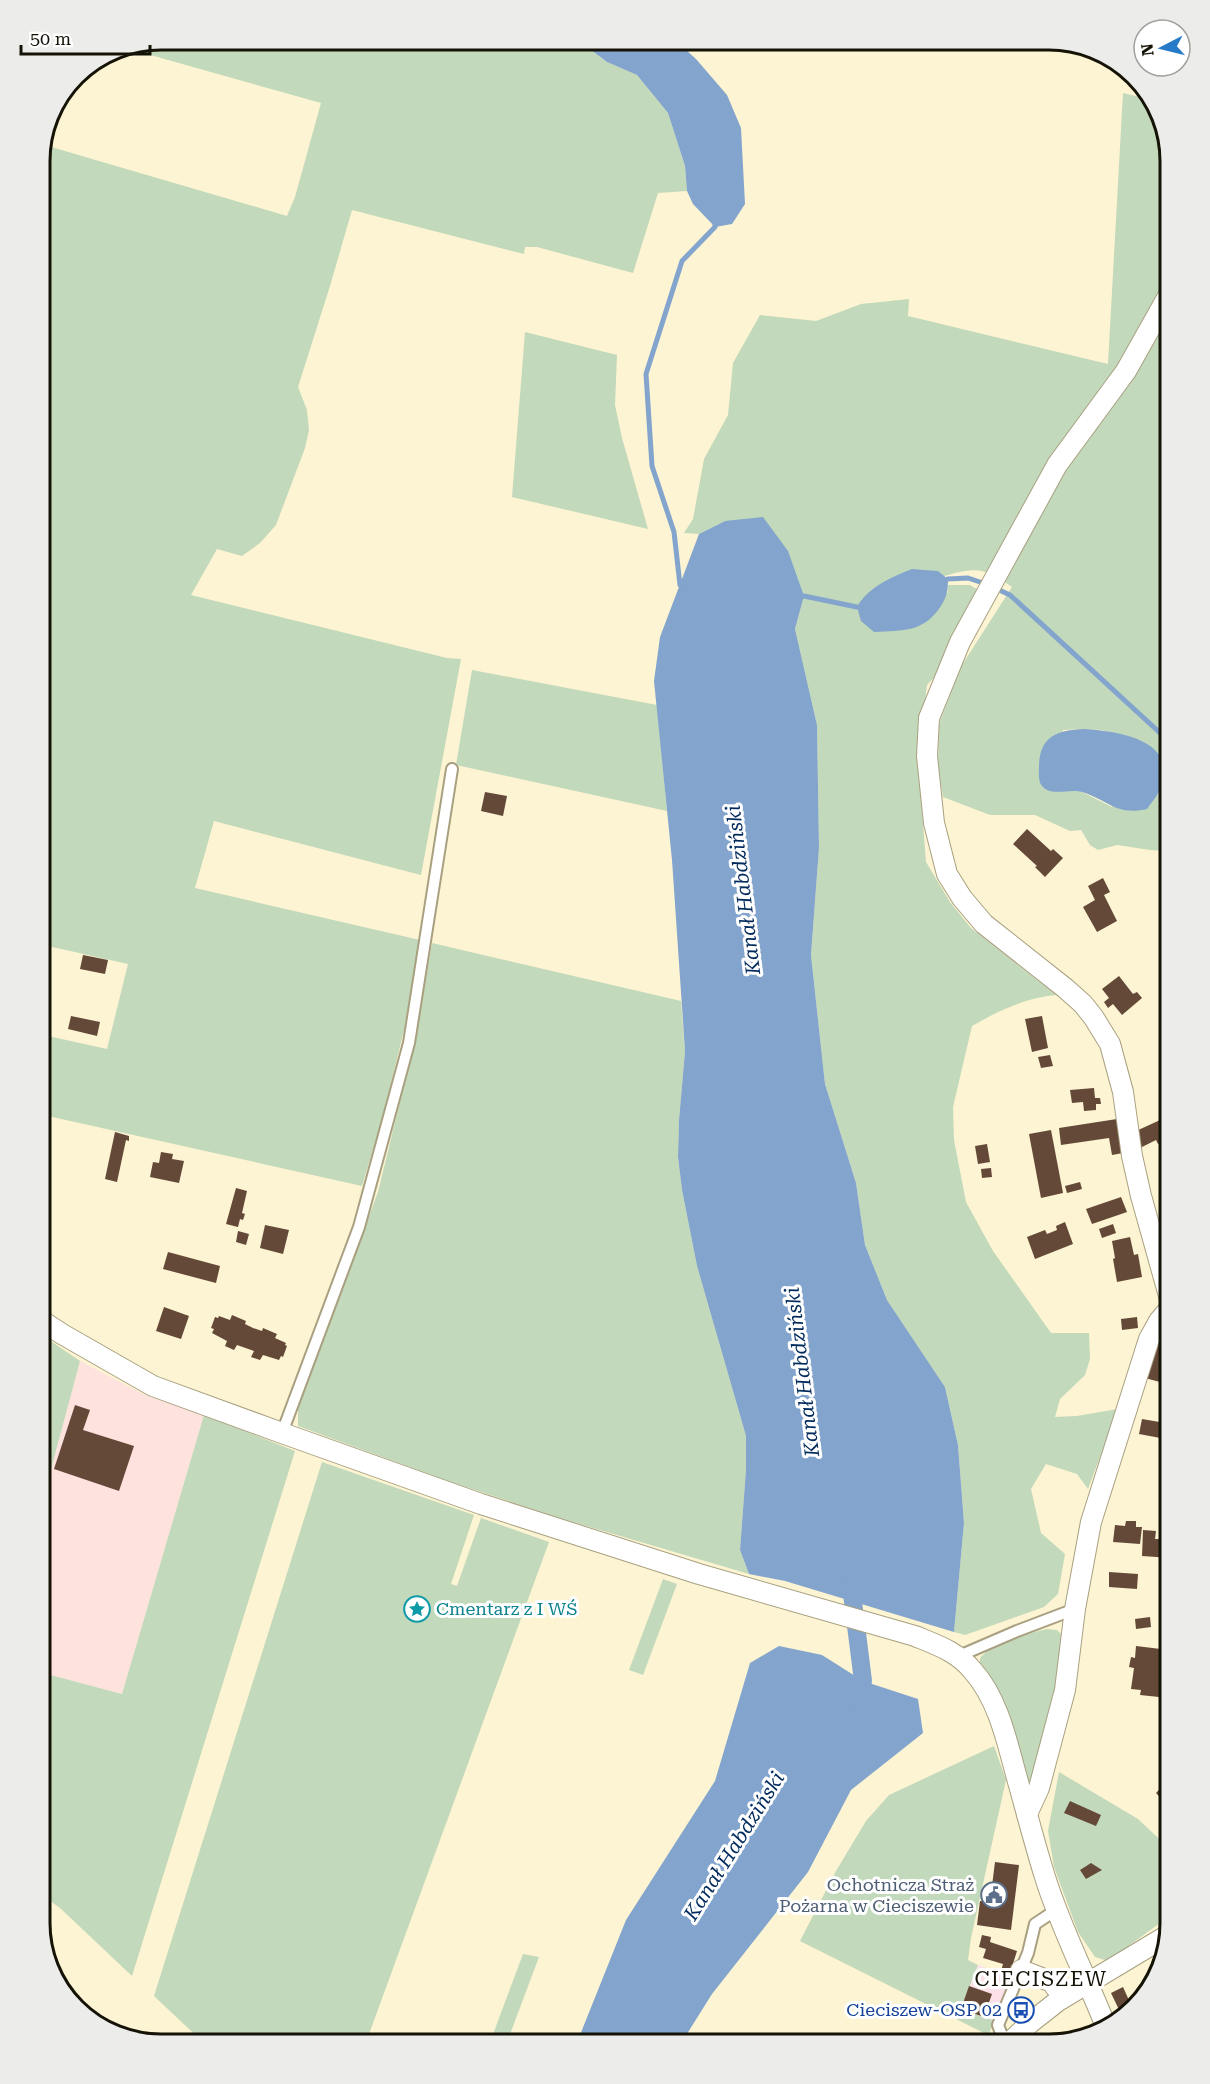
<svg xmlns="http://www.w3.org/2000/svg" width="1210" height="2084" font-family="'Roboto Serif',serif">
  <rect width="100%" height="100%" fill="#fcf4d2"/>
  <polygon fill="#fce2e8" points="978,1965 1012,1976 995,2021 961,2009"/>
  <polygon fill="#fde2de" points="80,1361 145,1395 204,1415 122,1694 39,1672 39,1514"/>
  <g fill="#c2d9bb" fill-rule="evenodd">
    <polygon points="161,39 575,39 607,62 637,75 668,113 685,166 687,191 658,193 633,273 537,247 525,247 524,254 352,210 330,286 298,387 307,410 309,430 305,448 276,525 260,543 242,556 217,549 191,595 447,658 461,659 421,875 214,821 195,888 420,940 405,1026 383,1116 362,1186 39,1114 39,1034 107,1049 128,964 39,944 39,153 41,144 287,216 295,197 321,103 122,47"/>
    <path d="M1123,93L1152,100L1159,107L1171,161V851L1150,850L1117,845L1098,850L1090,845L1081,830L1070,831L1035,815H990L943,797L938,765L939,724L962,665L1012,587C984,567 977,567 944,576L938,571L948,594V585H970L978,590L938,673L927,685L918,757L926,862L950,902L971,928L1056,995C1027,997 998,1011 972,1026L953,1107L954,1140L966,1202L993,1251L1051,1333H1089L1090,1359L1085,1375L1060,1399L1055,1417L1077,1416L1118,1409L1088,1489L1077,1474L1046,1464L1031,1489L1041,1533L1065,1554L1058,1594L1044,1607L965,1635L954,1632L964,1523L958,1445L945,1387L887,1300L865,1245L856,1183L825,1084L811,955L819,848L817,725L795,629L804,596L725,521L699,534L684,533L693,519L704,459L728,415L733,363L760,315L816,321L861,304L909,299L908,316L1108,364ZM1084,729L1101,730L1127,736L1112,807L1080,791H1050L1063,730Z"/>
    <polygon points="525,332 617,355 615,405 622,438 648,529 512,497"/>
    <polygon points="472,670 657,705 667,811 456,765"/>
    <polygon points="432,943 681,1001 685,1051 679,1120 678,1157 682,1190 697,1266 746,1436 746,1469 740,1550 749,1574 566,1520 445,1480 298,1426 298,1407 378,1192 415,1040"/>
    <polygon points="39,1333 80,1361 39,1514"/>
    <polygon points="204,1415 295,1451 132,1976 60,1908 49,1900 39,1898 39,1672 122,1694"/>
    <polygon points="322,1462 474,1515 451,1584 457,1586 481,1518 549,1542 365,2045 206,2045 154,1996"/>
    <polygon points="663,1579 677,1584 643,1675 629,1670"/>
    <path d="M1047,1629L1057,1630L1064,1637V1659L1032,1784L1028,1785L1010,1720L980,1664C980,1659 979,1658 983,1655C995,1642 1030,1633 1047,1629Z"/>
    <polygon points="994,1746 1006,1780 971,1938 968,1960 978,1965 961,2009 995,2021 988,2035 800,1941 836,1871 866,1821 889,1795"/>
    <polygon points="1059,1772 1138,1819 1171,1850 1171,1915 1108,1961 1095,1957 1078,1932 1054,1867 1048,1831"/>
    <polygon points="523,1954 539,1957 506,2045 489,2045"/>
  </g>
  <g fill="#83a4cd">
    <polygon points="576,39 674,39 696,59 727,95 741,128 745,204 732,224 715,227 693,204 687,191 685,166 668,113 637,75 607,62"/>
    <polygon points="763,517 788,551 804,596 795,629 817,725 819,848 811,955 825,1084 856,1183 865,1245 887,1300 945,1387 958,1445 964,1523 954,1632 785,1581 749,1574 740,1550 746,1469 746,1436 697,1266 682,1190 678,1157 679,1120 685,1051 672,860 654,681 660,637 699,534 725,521"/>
    <path d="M912,569L938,571L948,579C948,591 947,596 941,606C923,633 904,630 874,632L861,621L857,607C868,587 892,577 912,569Z"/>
    <path d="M1084,729C1116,731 1177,739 1162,785C1159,794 1152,802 1147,809C1116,816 1108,800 1082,792C1070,788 1050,797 1042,786C1038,781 1039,774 1039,768C1039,737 1056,730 1084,729Z"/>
    <polygon points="779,1646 822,1655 863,1681 918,1699 923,1733 851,1790 808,1872 712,1994 680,2045 576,2045 626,1920 715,1781 750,1663"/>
  </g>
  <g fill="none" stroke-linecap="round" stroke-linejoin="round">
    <g stroke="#83a4cd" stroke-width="5">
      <polyline points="948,579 968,578 986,584"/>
      <polyline points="684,588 680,585 674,532 652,466 646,374 682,261 715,227 715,221"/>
      <polyline points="995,588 1010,595 1171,743"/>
      <polyline points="804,596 857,607"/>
    </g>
    <polyline stroke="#83a4cd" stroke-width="18" points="850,1702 863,1681 850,1578"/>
  </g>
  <g fill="#644938">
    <polygon points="485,792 507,796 503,816 481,811"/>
    <polygon points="1027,829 1051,851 1053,849 1063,858 1045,877 1035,867 1037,866 1013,844"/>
    <polygon points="1103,878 1110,892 1104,895 1117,921 1097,932 1083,907 1095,900 1088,886"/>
    <polygon points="83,955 108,960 105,974 80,969"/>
    <polygon points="1119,976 1133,994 1137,992 1142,998 1122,1015 1113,1004 1108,1008 1104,1002 1109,998 1102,989"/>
    <polygon points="71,1016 100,1022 97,1036 68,1029"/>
    <polygon points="1042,1016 1048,1048 1032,1052 1025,1019"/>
    <polygon points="1050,1055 1053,1066 1041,1068 1038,1057"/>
    <polygon points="1094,1088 1095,1098 1100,1098 1101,1104 1096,1104 1096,1110 1084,1111 1083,1102 1072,1103 1070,1090"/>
    <polygon points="1171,1115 1171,1137 1158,1144 1156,1140 1138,1149 1134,1132"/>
    <polygon points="1117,1119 1123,1153 1112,1155 1109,1138 1061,1145 1059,1128"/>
    <polygon points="1051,1130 1063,1193 1041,1198 1029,1134"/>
    <polygon points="115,1132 129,1136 129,1141 126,1140 117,1182 105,1179"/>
    <polygon points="987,1144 990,1162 978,1164 975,1146"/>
    <polygon points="161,1152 173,1154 172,1159 184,1161 179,1183 150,1177 153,1162 159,1163"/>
    <polygon points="991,1168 992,1177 982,1178 981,1169"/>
    <polygon points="1080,1182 1082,1189 1067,1193 1065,1186"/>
    <polygon points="236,1188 247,1191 242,1213 245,1214 243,1220 240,1219 238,1227 226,1224"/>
    <polygon points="1121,1197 1127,1212 1092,1224 1086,1209"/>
    <polygon points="1065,1222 1073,1244 1035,1259 1027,1237 1045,1230 1047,1234 1057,1230 1056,1226"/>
    <polygon points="1113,1224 1116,1233 1102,1238 1099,1229"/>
    <polygon points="265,1225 289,1230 283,1254 260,1248"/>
    <polygon points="238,1231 249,1234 246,1245 236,1242"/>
    <polygon points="1130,1237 1134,1255 1138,1254 1142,1277 1117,1282 1113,1259 1115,1258 1112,1241"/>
    <polygon points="168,1252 220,1266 216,1283 163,1269"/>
    <polygon points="164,1307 189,1316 181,1339 156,1331"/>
    <polygon points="232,1315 246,1321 245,1324 253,1328 262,1331 263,1328 277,1334 275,1338 286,1343 285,1345 287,1346 283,1357 281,1356 279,1360 263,1355 260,1360 251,1357 254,1351 237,1345 234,1350 225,1346 227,1341 212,1333 214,1329 211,1328 215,1317 218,1318 219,1316 230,1320"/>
    <polygon points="1137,1317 1138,1328 1122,1330 1121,1319"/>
    <polygon points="1159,1335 1171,1336 1171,1347 1165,1371 1171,1373 1171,1385 1145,1378"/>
    <polygon points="75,1405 90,1410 83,1430 134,1446 119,1491 54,1469"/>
    <polygon points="1142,1419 1171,1424 1171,1440 1139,1434"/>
    <polygon points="1161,1445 1171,1446 1171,1457 1159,1456"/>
    <polygon points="1126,1521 1136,1521 1136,1527 1142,1527 1140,1544 1113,1542 1115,1525 1125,1526"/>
    <polygon points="1143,1530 1156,1531 1155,1539 1171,1539 1171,1558 1142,1556"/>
    <polygon points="1109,1572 1138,1574 1137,1589 1109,1587"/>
    <polygon points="1150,1617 1151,1627 1136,1629 1135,1619"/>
    <polygon points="1136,1646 1169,1650 1165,1685 1161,1684 1159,1697 1140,1695 1141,1690 1131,1689 1134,1668 1129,1667 1131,1657 1135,1658"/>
    <polygon points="1171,1777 1171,1809 1156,1793"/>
    <polygon points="1070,1801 1101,1815 1096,1826 1064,1813"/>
    <polygon points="1165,1826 1171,1831 1171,1843 1159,1832"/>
    <polygon points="995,1862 1019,1865 1011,1930 977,1925 980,1901 990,1902"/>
    <polygon points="1091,1863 1102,1870 1086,1879 1080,1870"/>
    <polygon points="982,1935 991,1937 990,1942 1017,1951 1010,1973 1001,1971 1003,1964 983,1958 986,1949 979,1947"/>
    <polygon points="969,1986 992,1994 984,2017 961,2009"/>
    <polygon points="1123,1987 1132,2007 1122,2016 1111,1993"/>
  </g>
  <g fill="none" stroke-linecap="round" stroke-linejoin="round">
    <g stroke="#a8a080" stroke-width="14">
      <g id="lane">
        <polyline points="282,1433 359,1227 409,1043 452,769"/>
        <polyline points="959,1656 1017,1631 1075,1609"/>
        <polyline points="1009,2042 1001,2033 998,2025 1028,1953 1035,1924 1056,1910"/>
      </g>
    </g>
    <g stroke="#a8a080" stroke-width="22">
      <g id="street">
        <polyline points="1171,1303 1141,1196 1132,1156 1123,1092 1110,1044 1094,1018 1083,1004 1065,988 984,924 962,898 947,874 934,823 927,756 929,718 960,642 1057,465 1126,371 1171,291"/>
        <path d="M39,1319L62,1334L153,1386L282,1433L481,1504L699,1574L915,1636C937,1645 958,1652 973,1671C997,1698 1006,1737 1015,1771C1025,1806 1034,1842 1045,1877C1061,1929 1087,1978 1107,2029"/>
        <polyline points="1027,1814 1039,1788 1065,1690 1075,1609 1091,1522 1149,1339 1159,1321 1171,1307"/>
        <polyline points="1021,1970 1052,1982 1056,1988"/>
        <polyline points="1007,2045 1030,2023 1058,2001 1168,1935"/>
      </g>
    </g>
    <use href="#lane" stroke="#fff" stroke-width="10"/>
    <use href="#street" stroke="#fff" stroke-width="20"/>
  </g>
  <defs>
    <g id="sight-ring" transform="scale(1.35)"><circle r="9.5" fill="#fff" stroke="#0f9aa8" stroke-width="1.5"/><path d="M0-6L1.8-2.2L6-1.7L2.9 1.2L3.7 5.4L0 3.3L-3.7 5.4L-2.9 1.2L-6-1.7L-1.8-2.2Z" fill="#0f9aa8"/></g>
    <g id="civic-ring" transform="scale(1.35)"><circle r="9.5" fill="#fff" stroke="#5c6f8a" stroke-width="1.5"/><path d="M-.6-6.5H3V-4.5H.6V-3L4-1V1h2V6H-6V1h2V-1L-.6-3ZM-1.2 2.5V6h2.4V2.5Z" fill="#5c6f8a"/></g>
    <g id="bus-ring" transform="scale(1.35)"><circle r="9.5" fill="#fff" stroke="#1a4fb4" stroke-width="1.5"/><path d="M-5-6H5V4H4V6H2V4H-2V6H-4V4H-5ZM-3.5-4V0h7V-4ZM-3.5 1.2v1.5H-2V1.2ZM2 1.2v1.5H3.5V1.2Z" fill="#1a4fb4"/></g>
  </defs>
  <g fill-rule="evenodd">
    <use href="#sight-ring" x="417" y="1609"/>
    <use href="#civic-ring" x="994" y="1895"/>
    <use href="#bus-ring" x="1021" y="2010"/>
  </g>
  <g text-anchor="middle" stroke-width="6" stroke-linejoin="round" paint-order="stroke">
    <g font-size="18" fill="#0d838f" stroke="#fff" text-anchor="start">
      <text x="436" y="1615">Cmentarz z I WŚ</text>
    </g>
    <g font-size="18" fill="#4e5e75" stroke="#fff" text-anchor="end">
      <text x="974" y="1891">Ochotnicza Straż<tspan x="974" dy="21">Pożarna w Cieciszewie</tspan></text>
    </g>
    <g font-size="18" fill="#164399" stroke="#fff" text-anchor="end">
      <text x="1002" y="2016">Cieciszew-OSP 02</text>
    </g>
    <g font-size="20" font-style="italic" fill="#002a5c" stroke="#fff">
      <text transform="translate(743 890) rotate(-97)" y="7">Kanał Habdziński</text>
      <text transform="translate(802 1372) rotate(-97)" y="7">Kanał Habdziński</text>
      <text transform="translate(734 1846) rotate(-58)" y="7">Kanał Habdziński</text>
    </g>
    <g font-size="21" letter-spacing="1.5" fill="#151206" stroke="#fff">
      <text x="1041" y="1986">CIECISZEW</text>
    </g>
  </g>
  <path d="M0 0H1210V2084H0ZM161 50H1049A111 111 0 0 1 1160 161V1923A111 111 0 0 1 1049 2034H161A111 111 0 0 1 50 1923V161A111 111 0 0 1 161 50Z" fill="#ececeb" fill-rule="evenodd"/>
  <path fill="none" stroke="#151206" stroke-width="3" d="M161 50H1049A111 111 0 0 1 1160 161V1923A111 111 0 0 1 1049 2034H161A111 111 0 0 1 50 1923V161A111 111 0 0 1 161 50Z"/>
  <g transform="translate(1162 48) rotate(263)"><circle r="28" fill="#ffffff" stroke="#a1a09b" stroke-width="1.5"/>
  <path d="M0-4.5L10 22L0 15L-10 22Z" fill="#277ac8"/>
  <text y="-9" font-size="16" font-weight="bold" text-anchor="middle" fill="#151206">N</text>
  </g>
  <path d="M21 45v9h129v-9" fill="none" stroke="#151206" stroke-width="3"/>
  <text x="30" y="45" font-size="18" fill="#151206" stroke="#ffffff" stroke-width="4.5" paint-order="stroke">50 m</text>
</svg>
